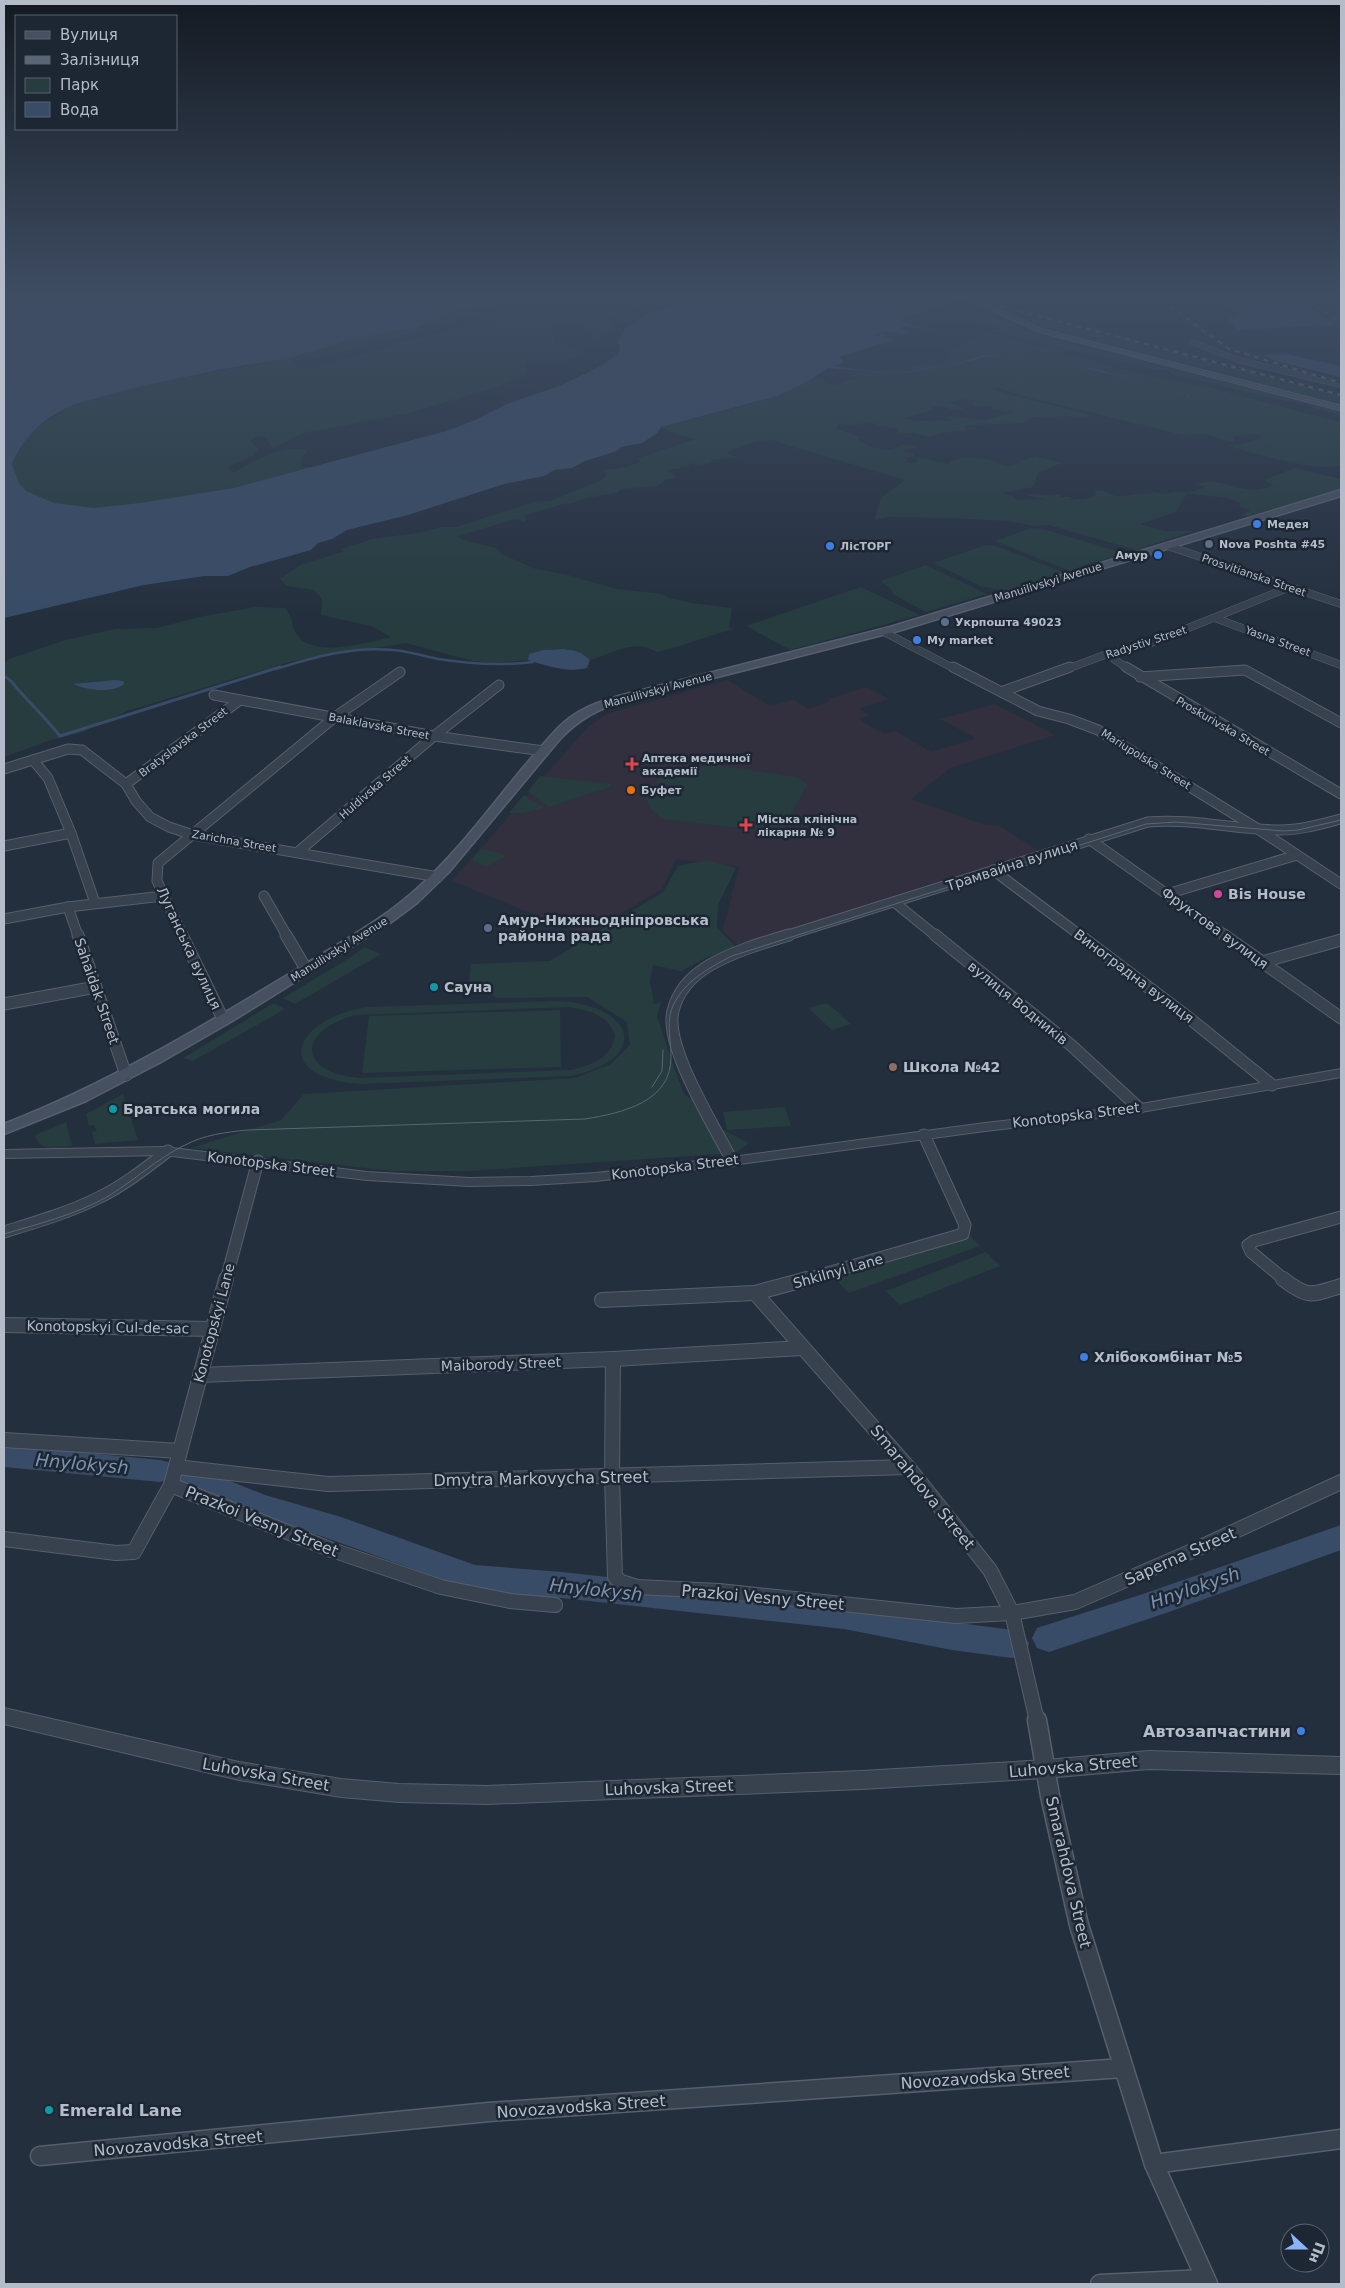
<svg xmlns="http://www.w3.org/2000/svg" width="1345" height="2288" font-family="'DejaVu Sans',sans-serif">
  <rect width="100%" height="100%" fill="#242f3e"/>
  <polygon fill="#32303f" points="727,680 770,706 794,700 808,709 828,702 829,699 866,687 889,699 859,709 870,715 858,719 884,734 895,731 931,752 976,738 940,719 995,704 1055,735 950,768 911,799 982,824 1000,826 1040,852 740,947 723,931 739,867 676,859 662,889 585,935 452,881 588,727 606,714"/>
  <g fill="#263c3f" fill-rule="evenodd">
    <path d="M515,297H542C524,302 506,305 488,309C467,314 445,329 423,324L474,307Z"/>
    <path d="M591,297H653L640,306L617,312L609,325L616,328L596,339C584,319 574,320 553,323L552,332L555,342L578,351L579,355L565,361H527L525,367L527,374L492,388L410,413L303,433C290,438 286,444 272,448L266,438L258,436L250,441L258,449L252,456L228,467L233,473C255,461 283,444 308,450L301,459V466L313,468C248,482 82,534 26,491C18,485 15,473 12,464L31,431L75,404L138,387L288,358L357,338L417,326L423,329C404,338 382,341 362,346C339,352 313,362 290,359L301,370C331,364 359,354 389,348L391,344L479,324H492L500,320L516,317Z"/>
    <polygon points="970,314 975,315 972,316 991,317 1057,340 1341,411 1341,415 1317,409 1305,404 1276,399 1173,374 1168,370 1148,368 997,333 989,329 1001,328 962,316"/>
    <polygon points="1019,317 1049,321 1341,396 1341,404 1206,370 1213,367 1197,367 1049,329"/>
    <path d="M987,332L1018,340L1026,344L1060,350L1072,358H1094L1097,363L1195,386L1200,385L1335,421H1341V464C1330,476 1244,451 1226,445C1238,445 1255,442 1264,435L1249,434L1232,437L1235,441H1227L1205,434L1183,435L1028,397L997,387L991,390L1090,415L1085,418L1071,416L1033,417L1024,423L971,425L964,427L966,430L941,433L930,437L914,433L897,434L896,433L898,428L880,426L870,422L857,425L839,424L837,429L860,437L857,439L874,448L891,449L902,445L921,446L902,451L914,454L915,457L906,458L908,463L916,462L918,461L915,459L917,457L949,464L952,460L964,457L988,459L1008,466L1035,456L1061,463L1038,473L1034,485L1030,488L1000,493L1013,496L1016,500L1047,499L1029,496L1028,494C1040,493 1048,497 1060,494V497H1071V500C1080,499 1089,499 1096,495L1095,491C1106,489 1107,495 1117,496C1129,496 1138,492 1150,494L1153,492L1165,494L1175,492L1187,493L1206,487L1197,484C1222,475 1249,500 1273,485L1264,480L1294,468L1341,479V489L1248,516L1242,515L1250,510L1239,506L1241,503L1227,498L1187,493L1176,512L1140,524L1165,531H1193L1136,550L1049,525L1033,526L1009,521L950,518L888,517L875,520C880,492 886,496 905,480L774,441C756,439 741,446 726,453L740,458L713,459L710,463L698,465L688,463L689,467L667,470L677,477L665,480L658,486L621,489L616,493L585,498L573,503L563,504L525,515V522L515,519L458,536L463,540L496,548L501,554L536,569L568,575L617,589L662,594L669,598L692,603L732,608L729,628L735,629C708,635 684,646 657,652C633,638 615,653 590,660C574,644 550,648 529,654L528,660L497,663L473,661L406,643L289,662L127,711L83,732L51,740L4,757V663L9,659L65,640L115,629L157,628L204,616L255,607L285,608C295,621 290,623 296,633C310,660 369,642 391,637L371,626L321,615L322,599L314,590L287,586L280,579L300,565L345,551L341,549L372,539L417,533L442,527H456L534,502L550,501L602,480L607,475L602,469C616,470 627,467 640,462L638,458L696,439L678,435L661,427C700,417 742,408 780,394C793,390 808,376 822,378L827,384L837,385L849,380L862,379L848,376L854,374L943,362L947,359V354ZM966,399L978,401L971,403L975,406H992V409L1015,412L985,420L949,416L945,418L953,420L918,421L902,418L927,412L933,407L940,406L954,410L964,409L948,402Z"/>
    <polygon points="1032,528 1043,529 1126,554 1090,563 1070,571 995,541"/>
    <polygon points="986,545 996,546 1065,573 1033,582 1015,589 1000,590 980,586 933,563"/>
    <polygon points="926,565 987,594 926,612 894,595 890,588 881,581"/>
    <polygon points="861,587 920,615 790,650 746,626"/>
    <path d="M713,765L796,777L808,784L780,833L662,819L651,809L646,799L648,792L668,795L675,786L656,783C668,769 696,767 713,765Z"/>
    <polygon points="540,776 612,784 610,787 549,807 528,792"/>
    <polygon points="524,795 544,808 523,813 509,813"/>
    <polygon points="481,849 504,854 505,857 486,867 471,860"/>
    <polygon points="706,860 736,868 718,905 717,928 736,947 706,958 681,971 653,965 650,982 654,1004 661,1002 657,1016 677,1076 685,1095 699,1104 704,1120 749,1143 736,1153 468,1171 391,1171 191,1148 281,1120 304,1094 575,1078 611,1064 630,1045 627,1022 587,997 497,998 469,981 471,964 550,961 663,892 678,866"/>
    <polygon points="364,947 381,954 295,1004 283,998 351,957"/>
    <path d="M556,1001C630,1003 656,1056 572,1076L359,1084C269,1076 294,1019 367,1007ZM568,1007C588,1010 609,1015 615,1036C611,1059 590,1066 570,1070L360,1078C298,1073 296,1032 355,1015Z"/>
    <polygon points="274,1003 285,1009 193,1061 183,1058"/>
    <polygon points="827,1003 851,1024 832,1030 808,1008"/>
    <polygon points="560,1010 561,1067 362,1073 369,1016"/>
    <polygon points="123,1094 138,1140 95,1144 92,1132 97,1131 94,1125 89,1126 86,1114"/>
    <polygon points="785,1107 791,1126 727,1130 723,1112"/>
    <path d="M66,1122L72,1146C58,1147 41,1153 35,1136L37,1134Z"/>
    <polygon points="971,1236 980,1246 849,1293 833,1277"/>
    <polygon points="986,1252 1000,1266 900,1305 886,1291"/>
  </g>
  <g fill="#394c67">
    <path d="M4,297H515L461,310L412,328L357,338L288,358L228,368L138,387L75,404C41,420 28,431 12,464L19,483L26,491L54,503L94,508L141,503L233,488L446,431L473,421L507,404L562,385L595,369L619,354L620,349L618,342L624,330L650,312L698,301L730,297H962L899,320L914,326L959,337L907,326L899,328L910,332L903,334L883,331L872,337L884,334H885L883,337L893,340L841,356L839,358L843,360L840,364L832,366L893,374L962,362L983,355L1012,356L1099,370L1190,395L1187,398L1188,395L1136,380L1075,366L1009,356H987L971,361L898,374L829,368L799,386L777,396L661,427L657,433L642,443L621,447L617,451L585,461L572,468L554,470L544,476L504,484L408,515L347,530L332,539L318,543L311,550L250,567L228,576H205L144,585L4,618Z"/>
    <polygon points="1212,297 1296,297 1335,325 1238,330 1227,319 1239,315"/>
    <polygon points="1287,354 1341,366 1341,377 1276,361 1264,355"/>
    <path d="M563,649C576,650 581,652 590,660L587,668C567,673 547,666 528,660L529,654L543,650Z"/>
    <path d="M116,680L123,681L124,684C112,694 86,690 73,684Z"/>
  </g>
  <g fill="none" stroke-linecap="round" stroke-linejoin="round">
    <path stroke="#394c67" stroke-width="2.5" d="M276,669C314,657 353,646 393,650C408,651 423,656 438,659C470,664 501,666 533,662"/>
    <path stroke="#394c67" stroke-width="3" d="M4,676C14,681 15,688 23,695C36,709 48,721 60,736L280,667"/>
    <g fill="#394c67" fill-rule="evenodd">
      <polygon points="4,1445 160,1460 171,1463 175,1471 171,1479 160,1482 4,1467"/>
      <polygon points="195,1467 265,1495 341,1517 475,1565 562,1572 844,1603 952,1622 1012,1630 1024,1634 1029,1644 1024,1654 1012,1658 952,1650 844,1629 562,1598 474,1591 321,1536 245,1512 184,1487 180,1479 184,1471"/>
      <polygon points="1341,1525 1341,1550 1166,1613 1049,1652 1037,1648 1032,1638 1037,1628 1146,1593"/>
    </g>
    <g stroke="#565f6c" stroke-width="6">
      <polyline id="minor-far5" points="1192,342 1239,360 1341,385"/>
    </g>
    <g stroke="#565f6c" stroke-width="8">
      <g id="minor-far4">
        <polyline points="1168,546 1341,604"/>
        <polyline points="1215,618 1341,665"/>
        <polyline points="884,632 955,669"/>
        <polyline points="1107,654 1128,669"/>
        <polyline points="1067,669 1107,654 1151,643 1290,587"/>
      </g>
    </g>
    <g stroke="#565f6c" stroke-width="11">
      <g id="minor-far3">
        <polyline points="953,667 1038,711 1069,719 1098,730 1258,829 1341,884"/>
        <polyline points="1126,667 1341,794"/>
        <polyline points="1140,677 1245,670 1341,723"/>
        <polyline points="1001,692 1070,667"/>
        <polyline points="214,695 434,736 544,751"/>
        <polyline points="33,760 48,778 71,833 95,903"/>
        <polyline points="4,769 68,749 82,750 126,784 136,801 150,817 169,827 193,835 438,877"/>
        <polyline points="126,784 240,700"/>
        <polyline points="1089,839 1226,936"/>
        <polyline points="4,846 71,833"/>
        <polyline points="298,852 434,736 499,685"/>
        <polyline points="993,870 1081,936"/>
        <polyline points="1167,894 1297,855"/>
        <polyline points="264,896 287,936"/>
        <polyline points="894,902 936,936"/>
        <polyline points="68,907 78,936"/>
        <polyline points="4,919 68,907 163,896"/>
        <polyline points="183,936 157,881 158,863 335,717 400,672"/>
        <path d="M785,936L1148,822C1193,818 1235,830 1280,830C1301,830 1321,824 1341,819"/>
      </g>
    </g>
    <g stroke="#565f6c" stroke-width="13">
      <g id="minor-far2">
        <polyline points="78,935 126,1075"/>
        <polyline points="182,935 223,1019"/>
        <polyline points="286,935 306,969"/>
        <polyline points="935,935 1072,1046 1139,1108"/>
        <polyline points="1079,935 1189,1018 1272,1085"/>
        <polyline points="1224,935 1341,1018"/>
        <polyline points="1262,962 1341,940"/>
        <polyline points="4,1004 96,987"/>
        <path d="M732,1161C715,1127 664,1047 673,1011C678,990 693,975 710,965C735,951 762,943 789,935"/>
        <path d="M4,1232C36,1222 68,1213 98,1198C123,1186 146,1168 168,1151"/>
        <polyline points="226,1280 258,1161"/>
        <polyline points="803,1280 963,1234 965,1225 924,1135"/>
        <polyline points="1285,1280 1251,1252 1248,1245 1254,1241 1341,1217"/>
      </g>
    </g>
    <g stroke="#565f6c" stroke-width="16">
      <g id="minor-far1">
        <path d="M1283,1279C1309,1299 1311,1295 1341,1286"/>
        <polyline points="755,1293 908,1467 990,1570 1012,1613 1037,1721"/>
        <polyline points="602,1300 755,1293 807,1279"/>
        <polyline points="4,1325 212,1329"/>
        <polyline points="613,1359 612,1477 615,1577 621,1582 637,1587 719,1591 956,1616 1012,1613 1075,1602 1192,1551 1341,1482"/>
        <polyline points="200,1375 613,1359 802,1348"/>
        <polyline points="4,1440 180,1451"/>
        <polyline points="176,1467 328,1484 908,1467"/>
        <polyline points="171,1485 332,1550 441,1587 510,1601 555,1605"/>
        <polyline points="4,1539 116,1553 134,1552 171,1485 226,1279"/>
      </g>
    </g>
    <g stroke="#565f6c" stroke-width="21">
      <g id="minor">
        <polyline points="1037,1720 1050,1796 1079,1925 1154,2164 1208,2284"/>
        <polyline points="40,2156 489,2112 1123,2068"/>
        <polyline points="1154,2164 1341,2139"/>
        <polyline points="1100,2284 1205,2279"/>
      </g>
    </g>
    <g stroke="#565f6c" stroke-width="2">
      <g id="tertiary">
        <polygon points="1341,1069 1341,1077 1124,1115 985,1131 732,1165 596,1181 531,1185 469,1186 367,1180 164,1155 4,1158 4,1150 164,1147 367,1172 469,1178 531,1177 596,1173 732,1157 985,1123 1124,1107"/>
        <polygon points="4,1708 239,1762 341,1779 399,1784 487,1786 862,1771 1046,1760 1149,1751 1341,1757 1341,1774 1149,1769 1046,1778 862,1789 487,1804 399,1802 341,1797 239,1780 4,1724"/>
      </g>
    </g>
    <g stroke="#565f6c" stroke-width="3">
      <g id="secondary">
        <polygon points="961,297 971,297 1044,330 1341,406 1341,410 1040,332"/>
        <path d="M1341,490V496L898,631L627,700C600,708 580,718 560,739L449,872L417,903L390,923L234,1020L161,1062L86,1101L4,1134V1124C107,1084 200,1028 294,971C339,943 386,919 424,882C474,835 511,777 558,728C576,710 595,703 619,696L890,627Z"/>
      </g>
    </g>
    <use href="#minor-far5" stroke="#38414e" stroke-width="5"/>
    <use href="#minor-far4" stroke="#38414e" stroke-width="7"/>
    <use href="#minor-far3" stroke="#38414e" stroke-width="9"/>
    <use href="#minor-far2" stroke="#38414e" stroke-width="11"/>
    <use href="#minor-far1" stroke="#38414e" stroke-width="14"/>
    <use href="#minor" stroke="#38414e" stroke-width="18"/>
    <use href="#tertiary" fill="#38414e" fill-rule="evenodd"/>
    <use href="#secondary" fill="#465061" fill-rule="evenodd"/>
    <g stroke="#5a6575" stroke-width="1">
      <polyline points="963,297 1040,331 1341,408"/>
      <polyline points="652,1087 662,1071 663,1050"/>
      <path d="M4,1234C38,1224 74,1215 105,1198C133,1182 156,1159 185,1145C204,1135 226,1132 248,1130L585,1119C622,1113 672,1102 671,1056C671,1041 667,1025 671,1011C680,984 708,968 732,956L1146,824L1176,822L1283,831L1298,830L1341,820"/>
    </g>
    <g stroke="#5a6575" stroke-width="2.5">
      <g id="rail">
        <polyline points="965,297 1341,395"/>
        <polyline points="1157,297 1229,349 1341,383"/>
        <polyline points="1304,297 1341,323"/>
      </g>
    </g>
    <use href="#rail" stroke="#1d2633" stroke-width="2" stroke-dasharray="5" stroke-linecap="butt"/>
  </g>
  <linearGradient id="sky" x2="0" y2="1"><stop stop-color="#141a22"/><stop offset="0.48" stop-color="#3f4d63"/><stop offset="1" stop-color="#3f4d63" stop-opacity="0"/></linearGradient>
  <rect width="1345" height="618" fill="url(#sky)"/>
  <g fill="#3f7fe0" stroke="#1d2633" stroke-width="2">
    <circle cx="1257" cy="524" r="5"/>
    <circle cx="830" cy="546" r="5"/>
    <circle cx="1158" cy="555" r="5"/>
    <circle cx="917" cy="640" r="5"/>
    <circle cx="1084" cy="1357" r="5"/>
    <circle cx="1301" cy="1731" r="5"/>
  </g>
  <g fill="#5c6f8a" stroke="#1d2633" stroke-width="2">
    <circle cx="1209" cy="544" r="5"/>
    <circle cx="945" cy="622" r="5"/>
    <circle cx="488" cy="928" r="5"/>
  </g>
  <g fill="#e0444e" stroke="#1d2633" stroke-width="2">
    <path d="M629.5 756.5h5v5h5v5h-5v5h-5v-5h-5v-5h5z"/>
    <path d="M743.5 817.5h5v5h5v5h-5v5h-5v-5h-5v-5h5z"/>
  </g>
  <circle fill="#e8710a" stroke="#1d2633" stroke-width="2" cx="631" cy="790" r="5"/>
  <circle fill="#d1479c" stroke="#1d2633" stroke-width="2" cx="1218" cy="894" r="5"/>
  <g fill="#0f9aa8" stroke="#1d2633" stroke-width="2">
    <circle cx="434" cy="987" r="5"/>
    <circle cx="113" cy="1109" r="5"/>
    <circle cx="49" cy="2110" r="5"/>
  </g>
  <circle fill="#8d6e63" stroke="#1d2633" stroke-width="2" cx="893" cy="1067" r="5"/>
  <g text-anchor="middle" stroke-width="5" stroke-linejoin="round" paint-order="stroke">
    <g font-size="11" font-weight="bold" fill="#b4bcc9" stroke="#1d2633" text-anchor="start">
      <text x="1267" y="528">Медея</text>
      <text x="1219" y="548">Nova Poshta #45</text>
      <text x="840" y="550">ЛісТОРГ</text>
      <text x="1148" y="559" text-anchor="end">Амур</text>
      <text x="955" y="626">Укрпошта 49023</text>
      <text x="927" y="644">My market</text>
      <text x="642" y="762">Аптека медичної<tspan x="642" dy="13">академії</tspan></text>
      <text x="641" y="794">Буфет</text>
      <text x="757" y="823">Міська клінічна<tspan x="757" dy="13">лікарня № 9</tspan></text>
    </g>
    <g font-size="11" fill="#b4bcc9" stroke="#1d2633">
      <text transform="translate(1254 575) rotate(19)" y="4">Prosvitianska Street</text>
      <text transform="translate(1048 582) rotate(-17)" y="4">Manuilivskyi Avenue</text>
      <text transform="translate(1278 641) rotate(20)" y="4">Yasna Street</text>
      <text transform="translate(1146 642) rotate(-18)" y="4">Radystiv Street</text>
      <text transform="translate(658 690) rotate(-15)" y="4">Manuilivskyi Avenue</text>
      <text transform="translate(379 726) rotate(11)" y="4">Balaklavska Street</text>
      <text transform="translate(1223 726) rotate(30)" y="4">Proskurivska Street</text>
      <text transform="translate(183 742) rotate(-37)" y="4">Bratyslavska Street</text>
      <text transform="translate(1146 759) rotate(32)" y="4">Mariupolska Street</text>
      <text transform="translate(375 787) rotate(-41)" y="4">Huldivska Street</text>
      <text transform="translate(234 841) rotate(10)" y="4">Zarichna Street</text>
      <text transform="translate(339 949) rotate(-32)" y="4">Manuilivskyi Avenue</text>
    </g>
    <g font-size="14" fill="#b4bcc9" stroke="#1d2633">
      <text transform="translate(1012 865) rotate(-18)" y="5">Трамвайна вулиця</text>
      <text transform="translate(1215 928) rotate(36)" y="5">Фруктова вулиця</text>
      <text transform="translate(189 948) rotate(65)" y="5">Луганська вулиця</text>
      <text transform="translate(1134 976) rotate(37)" y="5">Виноградна вулиця</text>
      <text transform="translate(97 991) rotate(71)" y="5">Sahaidak Street</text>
      <text transform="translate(1018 1003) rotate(39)" y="5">вулиця Водників</text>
      <text transform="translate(1076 1115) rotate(-7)" y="5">Konotopska Street</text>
      <text transform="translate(271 1164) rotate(7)" y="5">Konotopska Street</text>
      <text transform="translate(675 1167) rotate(-7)" y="5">Konotopska Street</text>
      <text transform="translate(838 1271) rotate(-16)" y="5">Shkilnyi Lane</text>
      <text transform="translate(214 1323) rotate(-75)" y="5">Konotopskyi Lane</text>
      <text transform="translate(108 1327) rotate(1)" y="5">Konotopskyi Cul-de-sac</text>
      <text transform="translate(501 1364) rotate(-2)" y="5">Maiborody Street</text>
    </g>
    <g font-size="14" font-weight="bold" fill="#b4bcc9" stroke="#1d2633" text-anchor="start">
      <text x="1228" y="899">Bis House</text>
      <text x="498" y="925">Амур-Нижньодніпровська<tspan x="498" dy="16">районна рада</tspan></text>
      <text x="444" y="992">Сауна</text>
      <text x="903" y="1072">Школа №42</text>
      <text x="123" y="1114">Братська могила</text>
      <text x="1094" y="1362">Хлібокомбінат №5</text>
    </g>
    <g font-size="16" fill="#b4bcc9" stroke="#1d2633">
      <text transform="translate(541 1478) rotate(-1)" y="6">Dmytra Markovycha Street</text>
      <text transform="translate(923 1487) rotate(51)" y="6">Smarahdova Street</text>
      <text transform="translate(262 1521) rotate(22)" y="6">Prazkoi Vesny Street</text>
      <text transform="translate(1180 1556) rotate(-24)" y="6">Saperna Street</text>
      <text transform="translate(763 1597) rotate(5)" y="6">Prazkoi Vesny Street</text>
      <text transform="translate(1073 1766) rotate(-5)" y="6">Luhovska Street</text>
      <text transform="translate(266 1774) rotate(10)" y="6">Luhovska Street</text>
      <text transform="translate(669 1787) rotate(-2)" y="6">Luhovska Street</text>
      <text transform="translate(1069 1872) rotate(77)" y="6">Smarahdova Street</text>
      <text transform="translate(985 2077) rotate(-4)" y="6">Novozavodska Street</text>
      <text transform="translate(581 2106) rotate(-4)" y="6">Novozavodska Street</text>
      <text transform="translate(178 2143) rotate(-5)" y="6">Novozavodska Street</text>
    </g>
    <g font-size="16" font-weight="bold" fill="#b4bcc9" stroke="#1d2633" text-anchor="end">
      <text x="1291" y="1737">Автозапчастини</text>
      <text x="59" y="2116" text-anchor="start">Emerald Lane</text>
    </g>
    <g font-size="18" font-style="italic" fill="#7c92b1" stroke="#1d2633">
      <text transform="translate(82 1464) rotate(5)" y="6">Hnylokysh</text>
      <text transform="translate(1195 1588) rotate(-19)" y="6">Hnylokysh</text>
      <text transform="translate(596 1590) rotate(6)" y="6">Hnylokysh</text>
    </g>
  </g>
  <rect width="1345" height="2288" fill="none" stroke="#b4bcc9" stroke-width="10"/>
  <rect x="15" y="15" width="162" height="115" fill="#1d2633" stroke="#59626f"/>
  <rect x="25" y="31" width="25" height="8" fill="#465061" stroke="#59626f"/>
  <text x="60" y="40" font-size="15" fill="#b4bcc9">Вулиця</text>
  <rect x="25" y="56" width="25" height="8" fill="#5a6575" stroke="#59626f"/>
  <text x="60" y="65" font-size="15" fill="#b4bcc9">Залізниця</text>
  <rect x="25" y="78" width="25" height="15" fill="#263c3f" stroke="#59626f"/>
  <text x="60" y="90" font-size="15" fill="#b4bcc9">Парк</text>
  <rect x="25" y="102" width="25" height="15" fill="#394c67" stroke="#59626f"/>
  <text x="60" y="115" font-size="15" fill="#b4bcc9">Вода</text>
  <g transform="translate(1305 2248) rotate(111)"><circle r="24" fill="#1d2633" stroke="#59626f"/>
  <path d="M0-4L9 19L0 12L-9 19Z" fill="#8ab4f8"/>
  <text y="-8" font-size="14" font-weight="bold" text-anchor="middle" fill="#b4bcc9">Пн</text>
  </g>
</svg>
